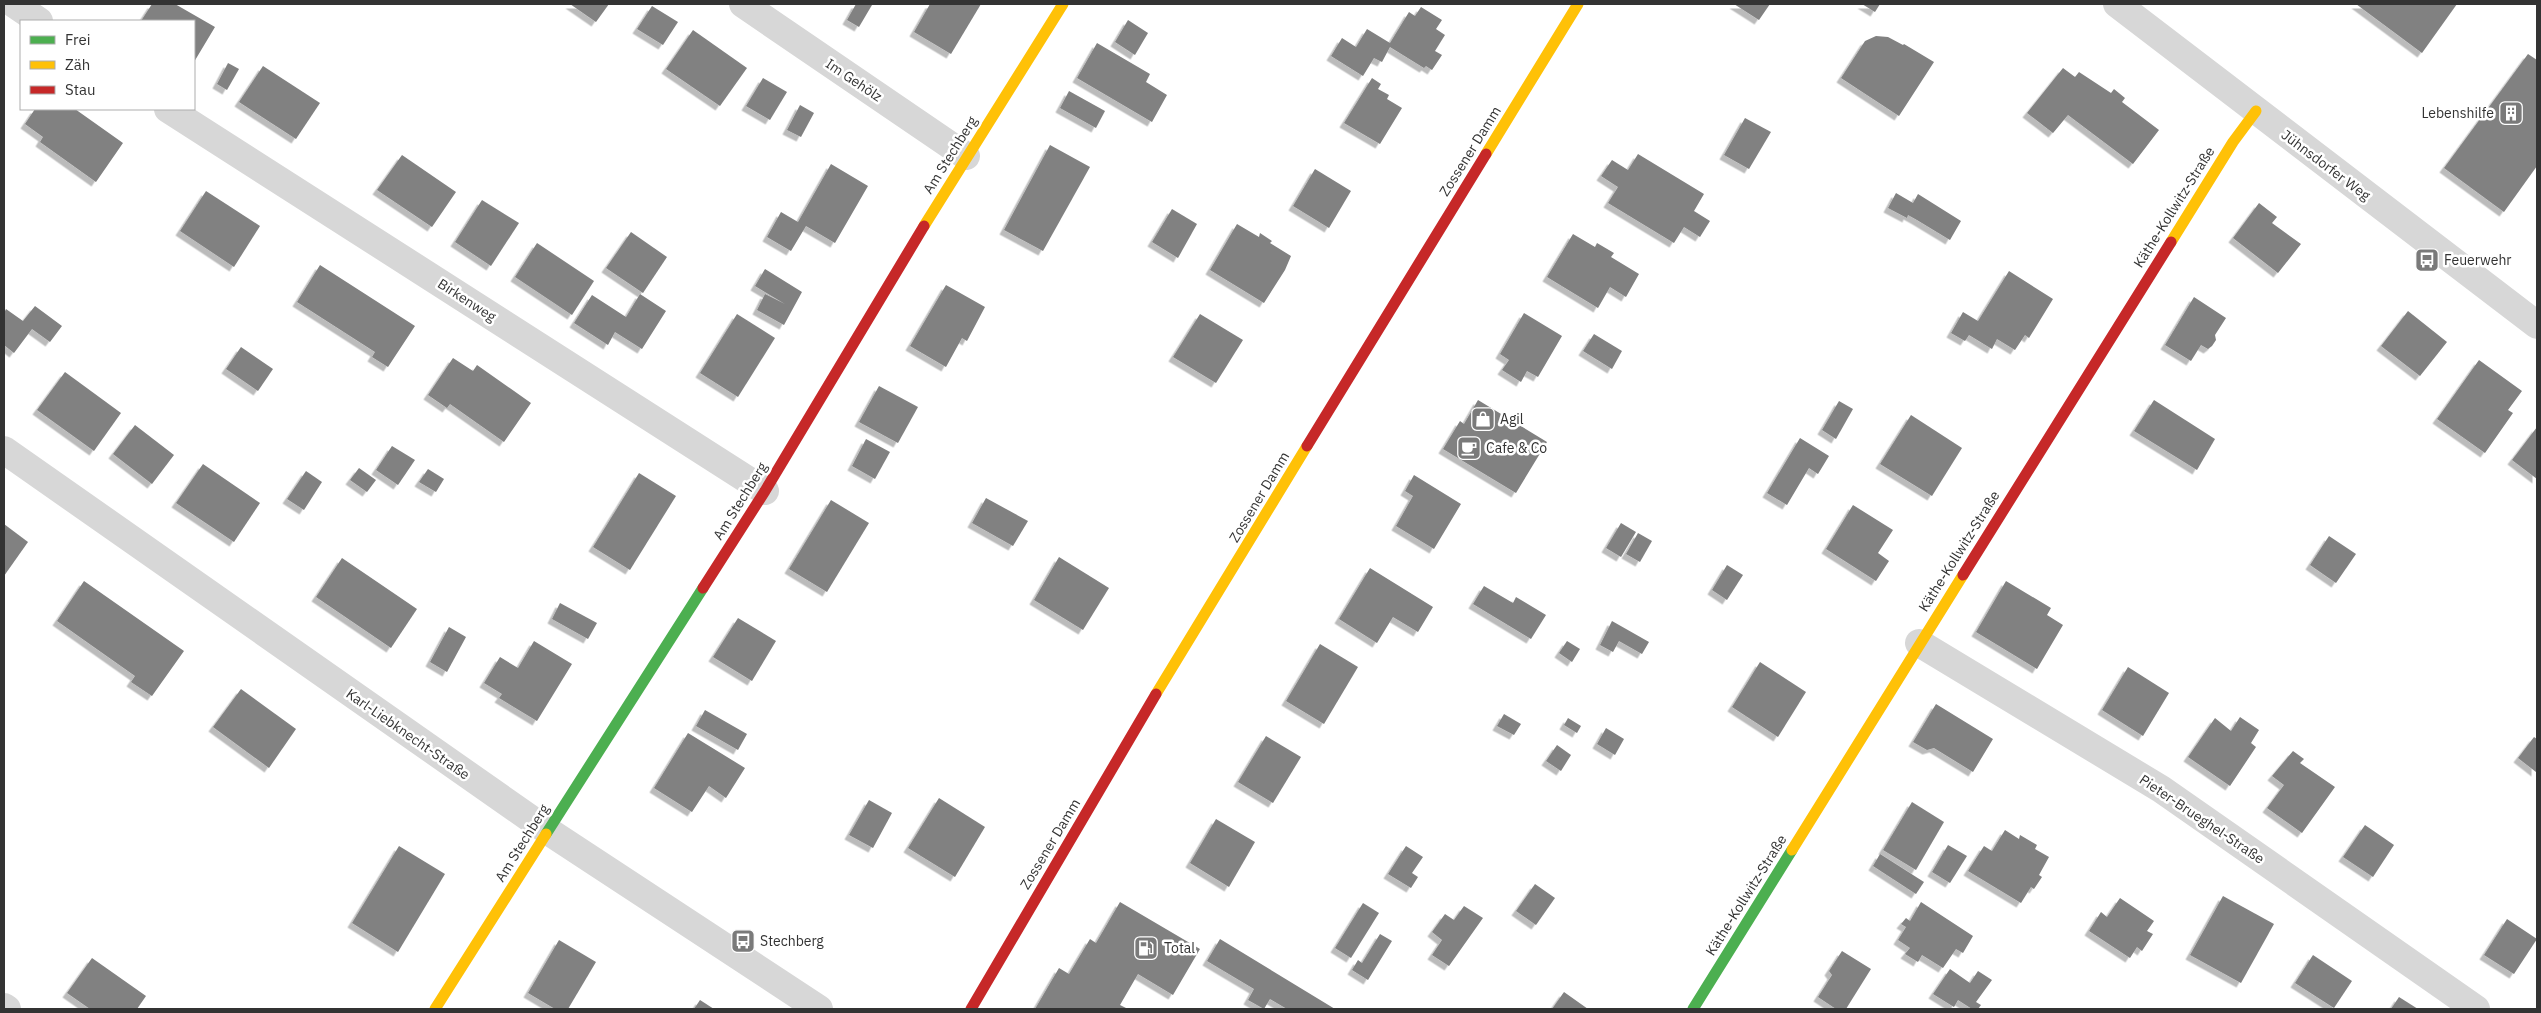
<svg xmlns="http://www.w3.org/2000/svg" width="2541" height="1013" font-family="'IBM Plex Sans',sans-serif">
  <defs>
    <filter id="shadow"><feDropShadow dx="-4.5" dy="4.5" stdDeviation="0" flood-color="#0004"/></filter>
  </defs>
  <rect width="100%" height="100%" fill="#fff"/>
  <g fill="#818181" filter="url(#shadow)">
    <polygon points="152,4 175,4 215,27 194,62 194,21 141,21"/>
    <polygon points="570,4 609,4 596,22"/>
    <polygon points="856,4 872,5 859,27 847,20"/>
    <polygon points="930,4 981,4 951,54 914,32"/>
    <polygon points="1734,4 1770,4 1759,20"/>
    <polygon points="1862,4 1880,4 1875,12"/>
    <polygon points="2356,4 2457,4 2422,53"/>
    <polygon points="652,6 678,22 663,45 637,29"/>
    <polygon points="1421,7 1442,20 1436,29 1445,35 1435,51 1442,55 1432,70 1426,66 1424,68 1390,47 1382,62 1374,58 1363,76 1331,56 1342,38 1356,47 1367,29 1390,43 1409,12 1415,16"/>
    <polygon points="1128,20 1148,33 1135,55 1115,42"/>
    <polygon points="693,30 747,68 720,106 666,69"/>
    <polygon points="1876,36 1888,37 1903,45 1904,44 1934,62 1899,116 1841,78 1865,41"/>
    <polygon points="1097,43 1150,74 1146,82 1167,95 1152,122 1077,78"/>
    <polygon points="2528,54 2537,60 2537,166 2504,212 2444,168"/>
    <polygon points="228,63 239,69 227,90 217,84"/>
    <polygon points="263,66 320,103 296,139 239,102"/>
    <polygon points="2063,68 2075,77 2079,72 2111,93 2114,89 2125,98 2122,102 2159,130 2133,164 2068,115 2053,133 2027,113"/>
    <polygon points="763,78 787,92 770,120 746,106"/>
    <polygon points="1372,78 1381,84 1378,89 1389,95 1387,99 1402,108 1380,144 1344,123"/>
    <polygon points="1069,91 1105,111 1096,128 1060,108"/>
    <polygon points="800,105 814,113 801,137 787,130"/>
    <polygon points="35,109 75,109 123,143 96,182 40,142 43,137 25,124"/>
    <polygon points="1745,118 1771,132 1749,169 1724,155"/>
    <polygon points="1050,145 1090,167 1043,251 1004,230"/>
    <polygon points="1638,154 1704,194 1694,211 1710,221 1700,237 1684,227 1674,243 1608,203 1618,187 1601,176 1612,160 1628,170"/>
    <polygon points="402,155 456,192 432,227 377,190"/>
    <polygon points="831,164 868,186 835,243 806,226 791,251 767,237 781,212 798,222"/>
    <polygon points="1315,169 1351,191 1329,228 1293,206"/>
    <polygon points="206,191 260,226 234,267 180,231"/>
    <polygon points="1896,193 1913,203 1918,194 1961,221 1950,240 1917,220 1908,215 1907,218 1888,208"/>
    <polygon points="482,200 519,223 491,266 455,242"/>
    <polygon points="2259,203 2277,217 2272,223 2301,244 2278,273 2233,238"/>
    <polygon points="1172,209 1197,224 1178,258 1152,242"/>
    <polygon points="1237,224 1259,237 1260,233 1272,241 1270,243 1291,256 1285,270 1264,303 1210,270"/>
    <polygon points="631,232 667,257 643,293 606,268"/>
    <polygon points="1573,234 1595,247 1597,243 1614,253 1611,257 1639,274 1626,297 1610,287 1598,308 1547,277"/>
    <polygon points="537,243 594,281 572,315 515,277"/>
    <polygon points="320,265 415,326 388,367 372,357 375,352 297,302"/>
    <polygon points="765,269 802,292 784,325 757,310 765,294 785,304 755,286"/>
    <polygon points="2009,271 2053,299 2029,338 2025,335 2015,350 1997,339 1992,349 1969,335 1965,341 1951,333 1963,312 1978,321"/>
    <polygon points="946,285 985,307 967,341 962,338 946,367 910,346"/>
    <polygon points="640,294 666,311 642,349 615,332 608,345 574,323 592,295 626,317"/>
    <polygon points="2194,297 2226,318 2215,335 2216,340 2212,346 2208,349 2201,345 2191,361 2165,345"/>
    <polygon points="35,306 62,326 50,342 32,329 14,353 4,345 4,313 6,309 23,321"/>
    <polygon points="2408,311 2447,342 2420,376 2381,346"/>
    <polygon points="1524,313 1562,336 1538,377 1527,371 1521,382 1502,370 1509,360 1500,354"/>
    <polygon points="737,314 775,338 738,397 700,373"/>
    <polygon points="1200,314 1243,340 1216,383 1173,357"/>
    <polygon points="1594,334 1622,351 1612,369 1583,351"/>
    <polygon points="241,347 273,369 258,391 226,369"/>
    <polygon points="453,358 473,371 477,365 531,403 504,442 450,404 447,408 428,395"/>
    <polygon points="2479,360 2522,391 2508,410 2513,413 2485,453 2437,419"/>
    <polygon points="65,372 121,413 94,451 37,410"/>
    <polygon points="879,386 918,407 898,443 859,422"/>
    <polygon points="1478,400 1547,442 1516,493 1443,449 1460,421 1464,424"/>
    <polygon points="2154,400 2215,439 2197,470 2134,431"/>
    <polygon points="1839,401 1853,409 1836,439 1822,430"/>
    <polygon points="1911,415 1962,448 1932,496 1880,464"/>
    <polygon points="135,425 174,455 152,484 113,454"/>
    <polygon points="2537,427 2537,479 2512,460"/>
    <polygon points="1800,438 1829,456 1818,474 1809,468 1787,505 1767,493"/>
    <polygon points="866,439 890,452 875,479 852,466"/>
    <polygon points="392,446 415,460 398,485 376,470"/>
    <polygon points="203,464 260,503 234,542 176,503"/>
    <polygon points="359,468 376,480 367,492 350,480"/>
    <polygon points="428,469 444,479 436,492 419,482"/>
    <polygon points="306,471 322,482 304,510 287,499"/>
    <polygon points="639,473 676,496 630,570 593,547"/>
    <polygon points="1414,475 1461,504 1434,549 1396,526 1413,496 1405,491"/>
    <polygon points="986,498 1028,521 1013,546 972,523"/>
    <polygon points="831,500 869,523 827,592 789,569"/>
    <polygon points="1853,505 1893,530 1878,553 1889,561 1876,581 1826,549"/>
    <polygon points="1621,523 1636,532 1621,557 1606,548"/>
    <polygon points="4,524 28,542 4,576"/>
    <polygon points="1638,533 1652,541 1640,562 1626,554"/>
    <polygon points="2329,536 2356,554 2336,583 2310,565"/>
    <polygon points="1059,557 1109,588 1083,630 1034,600"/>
    <polygon points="342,558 417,609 391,648 316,597"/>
    <polygon points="1727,565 1743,575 1727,600 1712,590"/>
    <polygon points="1370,568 1433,607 1418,632 1393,617 1377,643 1339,619"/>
    <polygon points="84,581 184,651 152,696 131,682 135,676 57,621"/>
    <polygon points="2006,581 2051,608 2047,615 2063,625 2037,669 1976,632"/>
    <polygon points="1484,586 1513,603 1516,597 1546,615 1531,639 1473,604"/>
    <polygon points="560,603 597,623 588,639 552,619"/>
    <polygon points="738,618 776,641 752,681 713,657"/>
    <polygon points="1612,621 1649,642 1642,654 1619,641 1613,652 1600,645"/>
    <polygon points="449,627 466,637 447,672 430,662"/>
    <polygon points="534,641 572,664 537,721 499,698 502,694 484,683 500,657 518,668"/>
    <polygon points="1567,641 1580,649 1572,662 1559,653"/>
    <polygon points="1320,644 1358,667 1324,724 1286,701"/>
    <polygon points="1760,662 1806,692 1778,737 1732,707"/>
    <polygon points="2128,667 2169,693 2143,736 2102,710"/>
    <polygon points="241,689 296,729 269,768 213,727"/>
    <polygon points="1936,704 1993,739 1973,772 1934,748 1927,750 1913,742"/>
    <polygon points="705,710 747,734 738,750 696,726"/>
    <polygon points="1504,714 1521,724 1514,735 1497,726"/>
    <polygon points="2240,717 2259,730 2251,743 2256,747 2230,786 2188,757 2215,718 2231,731"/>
    <polygon points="1568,718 1581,726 1577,733 1564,725"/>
    <polygon points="1606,728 1624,739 1615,755 1597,744"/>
    <polygon points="688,733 745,768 726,798 709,786 692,812 654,788"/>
    <polygon points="1266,736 1301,757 1273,803 1238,782"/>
    <polygon points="2534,737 2537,739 2536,772 2518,758"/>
    <polygon points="1557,745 1571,755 1561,771 1546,761"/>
    <polygon points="2293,751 2304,759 2300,763 2335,787 2302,833 2267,808 2284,785 2272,776"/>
    <polygon points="939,798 985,827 955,877 908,848"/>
    <polygon points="869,800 892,813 873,848 849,835"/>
    <polygon points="1912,802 1944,822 1916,870 1883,850"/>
    <polygon points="1216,819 1255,842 1229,887 1190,863"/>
    <polygon points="2365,825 2394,845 2373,877 2343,857"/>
    <polygon points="2005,830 2019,839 2020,835 2037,845 2035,849 2049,857 2039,875 2042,877 2034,889 2031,887 2021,903 1968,871 1984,846 1992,851"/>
    <polygon points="1948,845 1967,856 1950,883 1932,872"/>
    <polygon points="399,846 445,874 398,952 352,923"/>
    <polygon points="1406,846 1423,857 1412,873 1418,877 1411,888 1388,874"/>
    <polygon points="1880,854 1924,882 1916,894 1873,866"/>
    <polygon points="1535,884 1555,898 1536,925 1516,911"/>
    <polygon points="2223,896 2274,924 2241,983 2190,955"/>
    <polygon points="2120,898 2154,921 2147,931 2153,934 2142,951 2137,947 2130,958 2089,931 2101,912 2107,917"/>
    <polygon points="1120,902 1200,949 1173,995 1138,974 1120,1005 1128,1009 1035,1009 1059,968 1069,974 1090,939 1096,943"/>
    <polygon points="1921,902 1973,936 1963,953 1956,949 1943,968 1922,955 1918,962 1905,954 1910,948 1898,940 1906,927 1901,924 1906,918 1910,921"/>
    <polygon points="1363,903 1379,913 1351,958 1335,948"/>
    <polygon points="1464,906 1483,918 1449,966 1432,955 1442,940 1432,932 1445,914 1454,920"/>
    <polygon points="2507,919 2537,939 2514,974 2484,955"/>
    <polygon points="1380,934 1392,941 1368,980 1352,970 1358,960 1362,963"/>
    <polygon points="1220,939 1335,1009 1287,1009 1270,999 1264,1009 1248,1000 1254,989 1207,961"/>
    <polygon points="559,940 596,962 568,1009 555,1009 528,993"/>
    <polygon points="1842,951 1871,969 1846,1009 1836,1009 1818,997 1832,975 1829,971"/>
    <polygon points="2313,955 2352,981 2334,1008 2295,983"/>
    <polygon points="92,958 146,996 137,1009 90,1009 67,993"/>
    <polygon points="1950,969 1970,983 1978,971 1992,980 1976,1002 1981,1005 1978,1009 1972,1009 1958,1000 1954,1007 1933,994"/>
    <polygon points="1564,992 1588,1009 1552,1009"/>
    <polygon points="2399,997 2418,1009 2391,1009"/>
    <polygon points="700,1000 714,1009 694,1009"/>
  </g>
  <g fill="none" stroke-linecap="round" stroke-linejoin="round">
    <g stroke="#d7d7d7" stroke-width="28">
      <polyline points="14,4 39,21"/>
      <polyline points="743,4 966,156"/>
      <polyline points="2117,4 2537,325"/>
      <polyline points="168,109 765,491"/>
      <polyline points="4,450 548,831 819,1009"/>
      <polyline points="1919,643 2161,789 2476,1009"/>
      <polyline points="4,1007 7,1009"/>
    </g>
    <g stroke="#4caf50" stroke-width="11">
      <polyline points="546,834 703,588"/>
      <polyline points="1693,1009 1792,850"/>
    </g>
    <g stroke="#ffc107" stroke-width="11">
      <polyline points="1486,154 1578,4"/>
      <polyline points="924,226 1063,4"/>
      <polyline points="2171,242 2233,142 2256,111"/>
      <polyline points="1156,694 1307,446"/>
      <polyline points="1792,850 1963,575"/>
      <polyline points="435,1009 546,834"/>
    </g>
    <g stroke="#c62828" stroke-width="11">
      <polyline points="1307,446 1486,154"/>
      <polyline points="1963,575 2171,242"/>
      <polyline points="703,588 765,491 924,226"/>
      <polyline points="971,1009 1156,694"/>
    </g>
  </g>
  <defs>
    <g id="building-square" transform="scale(1.25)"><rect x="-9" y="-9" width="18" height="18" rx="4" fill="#7a7a7a" stroke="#fff"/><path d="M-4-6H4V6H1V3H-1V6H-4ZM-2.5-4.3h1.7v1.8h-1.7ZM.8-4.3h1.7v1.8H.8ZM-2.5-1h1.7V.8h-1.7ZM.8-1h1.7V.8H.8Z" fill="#fff"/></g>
    <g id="bus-square" transform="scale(1.25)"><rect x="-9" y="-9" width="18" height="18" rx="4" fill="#7a7a7a" stroke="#fff"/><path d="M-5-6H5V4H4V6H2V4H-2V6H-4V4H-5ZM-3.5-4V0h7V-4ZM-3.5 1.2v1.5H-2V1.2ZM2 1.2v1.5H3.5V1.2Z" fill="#fff"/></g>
    <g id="shop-square" transform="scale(1.25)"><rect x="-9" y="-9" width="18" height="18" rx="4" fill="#7a7a7a" stroke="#fff"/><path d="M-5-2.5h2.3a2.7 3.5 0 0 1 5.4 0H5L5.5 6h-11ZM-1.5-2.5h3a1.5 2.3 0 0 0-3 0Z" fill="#fff"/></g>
    <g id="cafe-square" transform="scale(1.25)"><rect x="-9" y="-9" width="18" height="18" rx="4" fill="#7a7a7a" stroke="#fff"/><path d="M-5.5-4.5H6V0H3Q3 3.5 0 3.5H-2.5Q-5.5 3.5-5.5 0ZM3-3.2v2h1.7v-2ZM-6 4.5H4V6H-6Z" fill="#fff"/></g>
    <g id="fuel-square" transform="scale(1.25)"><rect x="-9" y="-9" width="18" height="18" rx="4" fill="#7a7a7a" stroke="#fff"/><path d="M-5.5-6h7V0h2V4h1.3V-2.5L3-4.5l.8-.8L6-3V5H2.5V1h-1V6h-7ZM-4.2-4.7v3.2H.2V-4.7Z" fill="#fff"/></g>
  </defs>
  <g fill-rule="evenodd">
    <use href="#building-square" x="2511" y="113"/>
    <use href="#bus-square" x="2427" y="260"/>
    <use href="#shop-square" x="1483" y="419"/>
    <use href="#cafe-square" x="1469" y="448"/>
    <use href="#bus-square" x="743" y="941"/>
    <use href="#fuel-square" x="1146" y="948"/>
  </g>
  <g text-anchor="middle" stroke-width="5" stroke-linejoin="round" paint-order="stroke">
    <g font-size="14" fill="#333" stroke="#fff">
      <text transform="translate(854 80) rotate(34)" y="5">Im Gehölz</text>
      <text transform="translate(1470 151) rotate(-58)" y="5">Zossener Damm</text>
      <text transform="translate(950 155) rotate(-58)" y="5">Am Stechberg</text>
      <text transform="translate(2326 165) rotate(37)" y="5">Jühnsdorfer Weg</text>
      <text transform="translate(2174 207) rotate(-58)" y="5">Käthe-Kollwitz-Straße</text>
      <text transform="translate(467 300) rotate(33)" y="5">Birkenweg</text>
      <text transform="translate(1259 497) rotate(-59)" y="5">Zossener Damm</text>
      <text transform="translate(740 501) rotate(-58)" y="5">Am Stechberg</text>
      <text transform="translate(1959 551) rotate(-58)" y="5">Käthe-Kollwitz-Straße</text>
      <text transform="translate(408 734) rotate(35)" y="5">Karl-Liebknecht-Straße</text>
      <text transform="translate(2202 819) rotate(34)" y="5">Pieter-Brueghel-Straße</text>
      <text transform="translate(522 843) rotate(-58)" y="5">Am Stechberg</text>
      <text transform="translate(1050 844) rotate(-59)" y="5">Zossener Damm</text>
      <text transform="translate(1746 895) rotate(-58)" y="5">Käthe-Kollwitz-Straße</text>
    </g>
    <g font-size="14" fill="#333" stroke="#fff" text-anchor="start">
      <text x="2494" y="118" text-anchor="end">Lebenshilfe</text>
      <text x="2444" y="265">Feuerwehr</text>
      <text x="1500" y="424">Agil</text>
      <text x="1486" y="453">Cafe &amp; Co</text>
      <text x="760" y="946">Stechberg</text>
      <text x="1164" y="953">Total</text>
    </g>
  </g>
  <rect width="2541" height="1013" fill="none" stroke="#333333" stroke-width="10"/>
  <rect x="20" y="20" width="175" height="90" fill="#ffffff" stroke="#adadad"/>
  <rect x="30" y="36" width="25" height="8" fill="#4caf50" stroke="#adadad"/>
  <text x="65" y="45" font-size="15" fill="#333333">Frei</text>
  <rect x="30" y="61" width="25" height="8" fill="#ffc107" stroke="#adadad"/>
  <text x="65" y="70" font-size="15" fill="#333333">Zäh</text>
  <rect x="30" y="86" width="25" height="8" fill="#c62828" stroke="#adadad"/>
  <text x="65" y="95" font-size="15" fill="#333333">Stau</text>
</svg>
